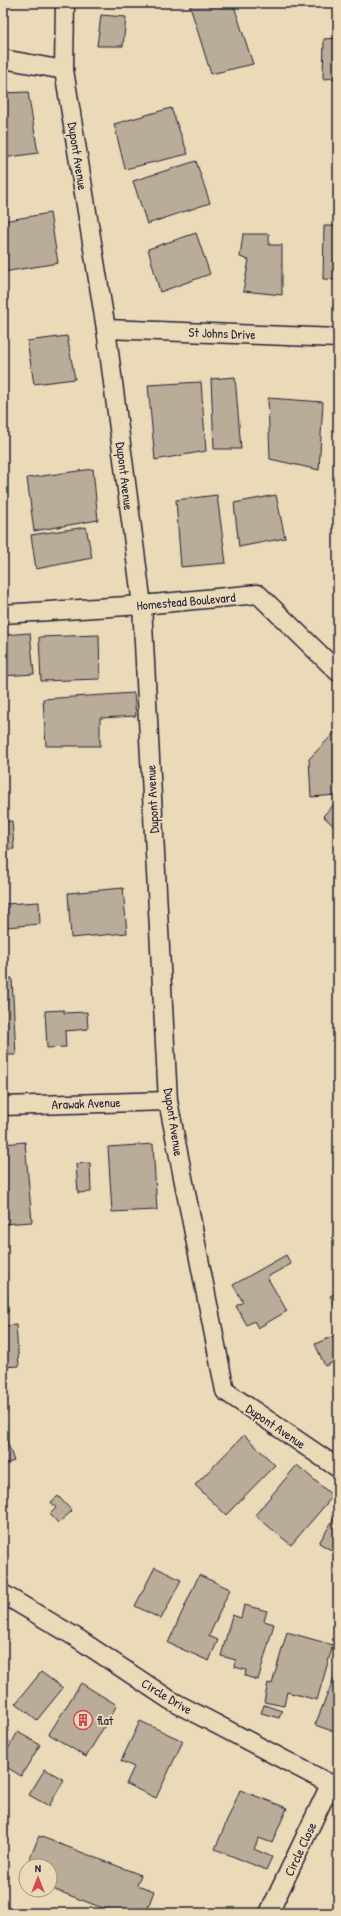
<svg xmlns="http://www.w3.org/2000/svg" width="341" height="1916" font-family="'Patrick Hand',sans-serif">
  <rect width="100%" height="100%" fill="#ebdab7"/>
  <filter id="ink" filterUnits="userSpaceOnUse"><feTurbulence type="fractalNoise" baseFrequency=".025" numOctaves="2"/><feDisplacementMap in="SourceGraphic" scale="8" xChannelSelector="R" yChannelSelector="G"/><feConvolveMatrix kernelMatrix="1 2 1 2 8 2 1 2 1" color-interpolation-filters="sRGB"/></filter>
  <g filter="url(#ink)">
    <g fill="#b9ac98" stroke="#22223b">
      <polygon points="96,3 138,3 137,6"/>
      <polygon points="189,3 233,3 253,64 211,74"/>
      <polygon points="101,15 126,17 123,46 97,46"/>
      <polygon points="338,38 338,78 323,79 324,39"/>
      <polygon points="28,92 38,153 3,158 3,93"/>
      <polygon points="171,108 188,154 125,169 114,124"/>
      <polygon points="196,161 210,203 147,224 133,181"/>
      <polygon points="50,213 58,263 3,272 3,221"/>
      <polygon points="324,226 338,226 338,280 323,279"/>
      <polygon points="196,233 210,274 160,292 148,249"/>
      <polygon points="243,234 269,234 269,245 282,245 282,295 243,291 249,260 240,257"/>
      <polygon points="67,336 75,379 34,384 27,341"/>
      <polygon points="235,377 241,449 214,449 211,379"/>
      <polygon points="201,382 206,451 155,460 148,385"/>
      <polygon points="268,398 323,402 319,470 270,459"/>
      <polygon points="93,469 98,520 34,531 27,478"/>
      <polygon points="217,495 226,563 181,567 176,500"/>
      <polygon points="276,495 285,538 239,547 234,503"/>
      <polygon points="86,527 92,558 36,569 31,535"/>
      <polygon points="30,633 34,674 3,676 3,635"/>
      <polygon points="99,635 100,679 41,681 39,637"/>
      <polygon points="134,693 136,716 100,718 100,746 46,746 43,699"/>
      <polygon points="338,729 338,795 311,797 309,759"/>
      <polygon points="338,800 338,830 323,816"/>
      <polygon points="12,821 14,849 3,850 3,822"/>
      <polygon points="123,888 127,933 71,938 68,893"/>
      <polygon points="39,902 40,924 7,927 5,904"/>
      <polygon points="12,978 16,1055 3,1055 3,979"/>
      <polygon points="64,1010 64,1013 87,1012 88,1029 65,1031 66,1047 47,1048 45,1011"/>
      <polygon points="25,1142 32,1222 3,1224 3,1144"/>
      <polygon points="153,1144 157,1210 112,1212 108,1147"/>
      <polygon points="90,1163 91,1192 78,1193 76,1164"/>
      <polygon points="286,1255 291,1264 267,1277 287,1311 258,1328 254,1321 247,1325 236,1306 243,1302 233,1285"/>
      <polygon points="3,1277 6,1277 8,1312 3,1312"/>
      <polygon points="338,1292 338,1312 330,1296"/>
      <polygon points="16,1325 19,1366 3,1367 3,1326"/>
      <polygon points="338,1334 338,1360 325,1366 315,1344"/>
      <polygon points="3,1432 4,1432 14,1461 3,1465"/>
      <polygon points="244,1435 275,1465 226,1515 195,1485"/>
      <polygon points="297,1465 333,1496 291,1545 255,1515"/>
      <polygon points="58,1496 72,1511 58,1523 50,1514 56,1508 51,1502"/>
      <polygon points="338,1512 338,1554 319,1543"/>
      <polygon points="155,1567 181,1580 161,1619 135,1606"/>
      <polygon points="199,1575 230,1589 209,1636 218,1640 209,1661 168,1643"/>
      <polygon points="244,1605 267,1611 264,1621 274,1624 258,1680 245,1676 246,1670 235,1667 236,1660 221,1656 232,1615 241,1618"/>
      <polygon points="287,1632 333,1645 317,1700 287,1692 284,1706 264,1702 268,1683 272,1684"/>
      <polygon points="338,1668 338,1733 315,1725"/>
      <polygon points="41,1672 63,1688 37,1720 16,1703"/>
      <polygon points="81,1683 117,1705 86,1757 49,1734"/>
      <polygon points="264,1705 282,1711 279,1718 261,1713"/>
      <polygon points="140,1721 183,1741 156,1798 126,1784 134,1767 121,1761"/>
      <polygon points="18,1732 40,1745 21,1776 3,1765 3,1757"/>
      <polygon points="45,1769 64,1780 49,1806 29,1795"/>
      <polygon points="240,1790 287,1808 272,1843 259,1838 254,1849 272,1857 266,1870 215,1849"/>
      <polygon points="39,1836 141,1875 137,1885 154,1891 146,1913 139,1913 126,1908 124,1913 116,1913 50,1888 50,1866 27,1866"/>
    </g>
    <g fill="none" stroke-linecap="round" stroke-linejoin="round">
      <g stroke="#22223b" stroke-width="21">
        <g id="minor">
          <polyline points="65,3 64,70 106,329 142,605 168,1101 225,1391 338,1468"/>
          <polyline points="3,59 64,70"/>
          <polyline points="106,329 338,338"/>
          <polyline points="3,614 142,605 258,594 338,672"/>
          <polyline points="3,1106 168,1101"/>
          <polyline points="3,1594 77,1638 170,1700 338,1788"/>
          <polyline points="269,1913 330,1785"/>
        </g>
      </g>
      <use href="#minor" stroke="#ebdab7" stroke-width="18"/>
    </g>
  </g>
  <defs>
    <g id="building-ring" transform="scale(1)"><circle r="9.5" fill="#ebdab7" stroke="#d1495b" stroke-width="1.5"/><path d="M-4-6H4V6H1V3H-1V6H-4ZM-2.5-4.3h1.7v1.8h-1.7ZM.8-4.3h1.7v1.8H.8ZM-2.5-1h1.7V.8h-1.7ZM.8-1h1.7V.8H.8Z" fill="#d1495b"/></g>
  </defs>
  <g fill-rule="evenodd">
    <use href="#building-ring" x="83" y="1720"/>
  </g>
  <g text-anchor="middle" stroke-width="4" stroke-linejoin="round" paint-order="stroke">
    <g font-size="13" fill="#22223b" stroke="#ebdab7">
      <text transform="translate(78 156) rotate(81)" y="5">Dupont Avenue</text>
      <text transform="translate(222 333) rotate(2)" y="5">St Johns Drive</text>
      <text transform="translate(125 476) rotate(83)" y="5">Dupont Avenue</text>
      <text transform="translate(186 601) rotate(-5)" y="5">Homestead Boulevard</text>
      <text transform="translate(152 799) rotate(-93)" y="5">Dupont Avenue</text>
      <text transform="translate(86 1103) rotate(-2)" y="5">Arawak Avenue</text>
      <text transform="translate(174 1122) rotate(81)" y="5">Dupont Avenue</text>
      <text transform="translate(276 1426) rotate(34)" y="5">Dupont Avenue</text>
      <text transform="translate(167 1696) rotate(31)" y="5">Circle Drive</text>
      <text transform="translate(300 1849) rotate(-65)" y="5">Circle Close</text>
    </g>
    <g font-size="13" fill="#22223b" stroke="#ebdab7" text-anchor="start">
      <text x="97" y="1725">flat</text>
    </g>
  </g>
  <rect width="341" height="1916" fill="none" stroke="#ebdab7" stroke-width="16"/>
  <rect x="8" y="8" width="325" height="1900" fill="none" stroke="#22223b" stroke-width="1.5" filter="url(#ink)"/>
  <g transform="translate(38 1878)"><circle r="19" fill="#ebdab7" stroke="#9b9085"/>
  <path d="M0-3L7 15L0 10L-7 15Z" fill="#d1495b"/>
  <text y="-6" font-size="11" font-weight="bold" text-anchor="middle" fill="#22223b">N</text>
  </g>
</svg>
